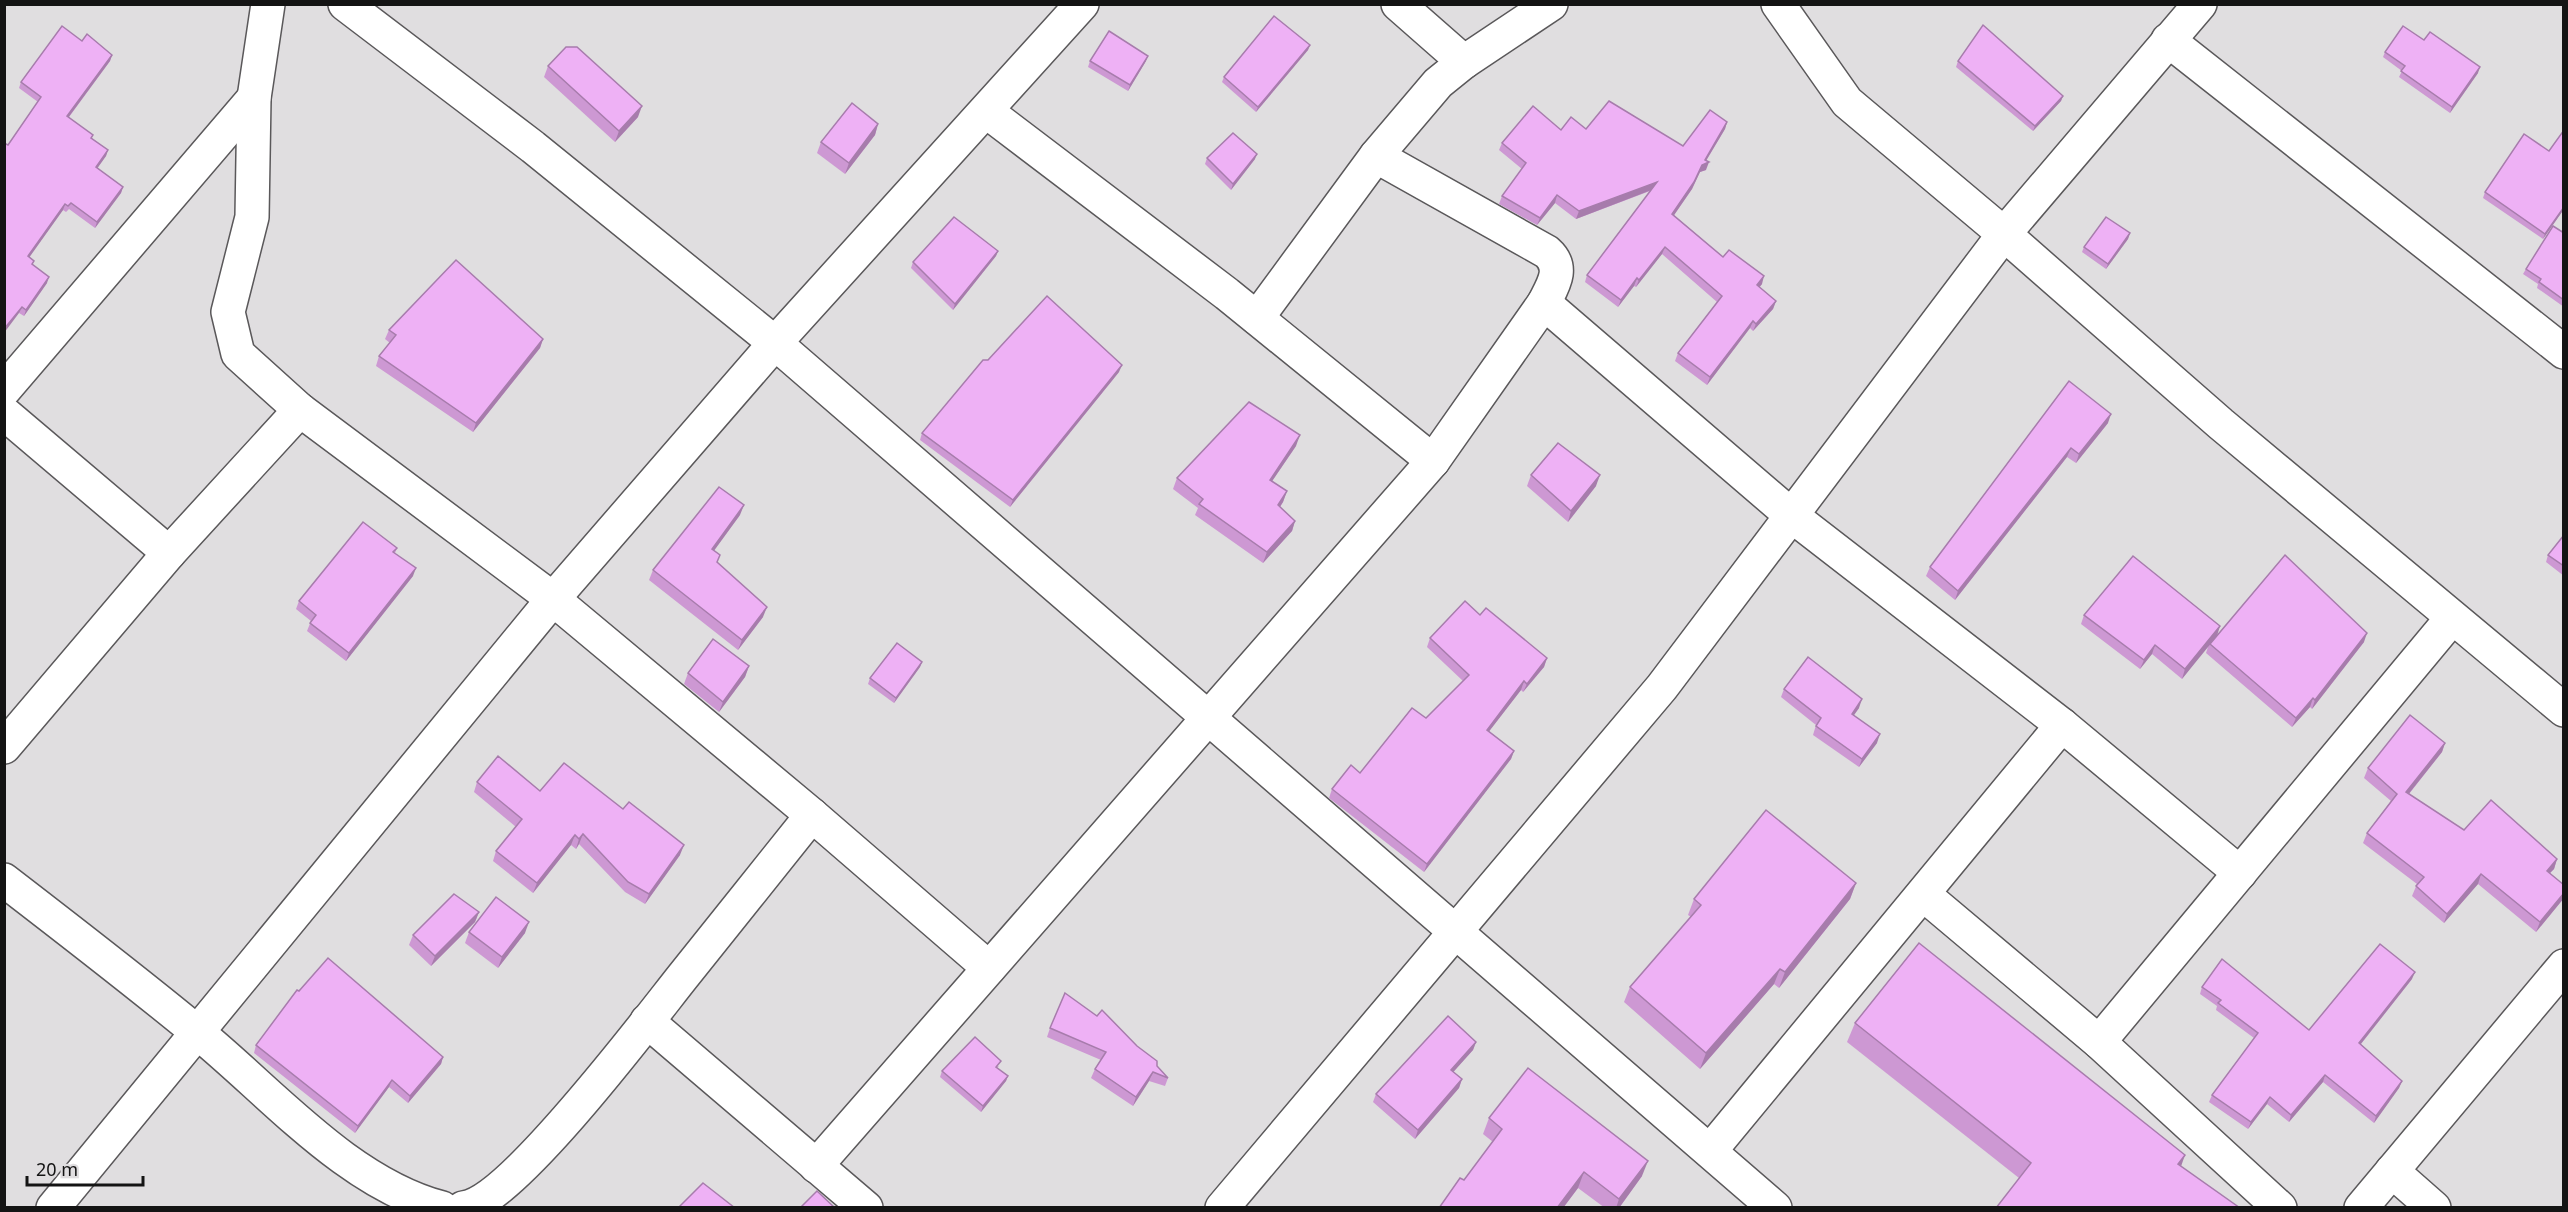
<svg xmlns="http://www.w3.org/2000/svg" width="2568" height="1212" font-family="'Noto Sans',sans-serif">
  <rect width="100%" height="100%" fill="#e0dee0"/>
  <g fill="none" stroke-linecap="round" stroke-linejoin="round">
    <g stroke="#5a585a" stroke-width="36">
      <g id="minor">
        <polyline points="268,4 254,98 252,217 228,312 238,354 300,410 553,599 812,815 989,968"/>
        <polyline points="345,4 533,147 775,343 1775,1208"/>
        <polyline points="1398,4 1464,62"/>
        <polyline points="1778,4 1847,102 2004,234 2221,424 2564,710"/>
        <polyline points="2168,40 2564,352"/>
        <polyline points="986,111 1227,294 1433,461"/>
        <polyline points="1544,303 1792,516 2062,725 2240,873"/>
        <polyline points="1257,318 1376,156 1438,83 1464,62 1551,4"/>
        <polyline points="4,390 254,98"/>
        <polyline points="4,413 169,553"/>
        <polyline points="4,747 169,553 300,410"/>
        <path d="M4,880C69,930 134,980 197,1032C271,1092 347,1183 442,1208"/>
        <polyline points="1923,894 2099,1042 2280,1208"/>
        <polyline points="647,1021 866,1208"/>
        <polyline points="2099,1042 2452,618"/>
        <polyline points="1710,1151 2062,725"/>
        <path d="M816,1166L1433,461L1544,303C1553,285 1565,268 1547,252L1376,156"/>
        <polyline points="2392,1171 2434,1208"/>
        <polyline points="53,1208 553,599 775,343 1082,4"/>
        <path d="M463,1208C512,1202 648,1020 684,975C727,922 769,868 812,815"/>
        <polyline points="1222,1208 1662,687 2004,234 2200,4"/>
        <polyline points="2361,1208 2564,966"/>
      </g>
    </g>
    <use href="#minor" stroke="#fff" stroke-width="33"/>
  </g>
  <g fill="#cd98d3">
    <polygon points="2424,40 2478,73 2450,113 2399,77 2402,71 2383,57 2385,52"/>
    <polygon points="82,41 112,55 110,61 69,117 92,138 108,150 106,156 97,168 123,187 121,193 95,228 69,209 66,212 63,210 29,257 33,265 47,283 24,316 19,313 8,145 38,102 19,88 21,82"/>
    <polygon points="1310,45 1308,50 1256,112 1222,82 1224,77"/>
    <polygon points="1090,61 1146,61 1128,91 1088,67"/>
    <polygon points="1958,61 2063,96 2061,101 2033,131 1956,67"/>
    <polygon points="548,66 638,117 615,142 544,77"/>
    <polygon points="1727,122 1725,129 1706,161 1706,170 1700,172 1692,189 1674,215 1723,257 1762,284 1759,287 1776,301 1773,309 1753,331 1750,328 1707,385 1675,361 1678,353 1717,302 1662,254 1636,287 1634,286 1618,307 1585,282 1587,275 1650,191 1576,219 1555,203 1537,225 1499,204 1502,196 1522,169 1499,150 1502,143 1561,130 1586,129 1683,146"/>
    <polygon points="878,124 875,135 845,174 817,153 821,142"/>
    <polygon points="2564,130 2564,209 2543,239 2483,198 2485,192 2549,151"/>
    <polygon points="1207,158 1255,159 1231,190 1205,164"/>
    <polygon points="2130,233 2128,239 2106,269 2082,252 2084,247"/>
    <polygon points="2564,233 2564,307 2537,288 2538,284 2523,274 2526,269"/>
    <polygon points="998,251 996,256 953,310 911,268 913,262"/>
    <polygon points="389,330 543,339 540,348 473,432 376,366 379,356 390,343 385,339"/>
    <polygon points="1119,372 1010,507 920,440 922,433"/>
    <polygon points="2069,381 2108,423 2076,463 2067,457 1955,600 1926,576 1930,567"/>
    <polygon points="1296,446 1272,481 1287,491 1283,502 1280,507 1295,521 1292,531 1263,563 1195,515 1198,508 1173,489 1177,478"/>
    <polygon points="1531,475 1596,486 1568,522 1527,486"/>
    <polygon points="740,515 714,550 717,562 763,617 738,650 649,580 653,570"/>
    <polygon points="2564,535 2564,576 2546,562 2548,555"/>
    <polygon points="397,548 395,553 413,576 346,661 307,631 311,621 296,609 299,601"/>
    <polygon points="1480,615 1547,658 1544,667 1523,692 1521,690 1489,731 1514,751 1511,759 1424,872 1329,798 1332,789 1360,773 1426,718 1463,681 1427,647 1430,638"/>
    <polygon points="2084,615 2217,636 2364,642 2312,709 2310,707 2292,727 2206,653 2209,644 2182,679 2152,654 2140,669 2081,624"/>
    <polygon points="922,662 920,667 894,703 868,684 870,678"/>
    <polygon points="749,666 745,677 719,712 684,684 688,673"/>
    <polygon points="1784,689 1859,708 1854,715 1877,743 1859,767 1813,735 1816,725 1781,697"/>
    <polygon points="2445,743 2442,752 2409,794 2464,830 2557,859 2554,869 2550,873 2564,885 2564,898 2536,932 2478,884 2444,923 2412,896 2417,884 2363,843 2367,833 2391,801 2364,778 2368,768"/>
    <polygon points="477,782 540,791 680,855 645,904 625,892 579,844 576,849 571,845 533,893 493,861 496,851 516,827 474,792"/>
    <polygon points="1856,883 1850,899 1779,988 1774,984 1700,1069 1624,1002 1630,987 1691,917 1688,915 1694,899"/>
    <polygon points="479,912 475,922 431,966 409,945 413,935"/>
    <polygon points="469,932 525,933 498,968 465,943"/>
    <polygon points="2412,979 2361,1044 2402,1081 2399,1088 2374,1123 2323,1082 2289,1122 2267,1104 2248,1129 2209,1102 2212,1095 2254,1038 2216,1010 2217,1006 2200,994 2202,987 2309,1030"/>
    <polygon points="1855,1023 2185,1155 2019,1178 1847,1042"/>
    <polygon points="1050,1028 1157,1066 1168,1078 1165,1086 1149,1081 1133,1106 1091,1078 1095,1069 1101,1060 1047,1037"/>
    <polygon points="1476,1042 1473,1050 1453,1072 1462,1079 1459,1088 1415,1139 1373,1102 1376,1094"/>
    <polygon points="256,1045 443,1057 441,1064 408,1103 389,1087 355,1133 254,1053"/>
    <polygon points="999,1066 997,1068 1008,1076 1006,1081 981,1112 940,1077 942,1071"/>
    <polygon points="1489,1118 1642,1176 1619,1208 1605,1208 1578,1188 1563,1208 1439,1208 1464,1180 1493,1142 1483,1134"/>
  </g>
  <g fill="#a77cac">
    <polygon points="1310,45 1308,50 1256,112 1258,107"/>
    <polygon points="112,55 110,61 65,122 67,116"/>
    <polygon points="1148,56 1146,61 1128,91 1130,85"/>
    <polygon points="2480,67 2478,73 2450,113 2452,107"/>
    <polygon points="2063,96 2061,101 2033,131 2035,126"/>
    <polygon points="642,106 638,117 615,142 619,131"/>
    <polygon points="1727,122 1725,129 1704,164 1709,162 1706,170 1700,172 1692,189 1670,221 1672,214"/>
    <polygon points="878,124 875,135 845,174 849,163"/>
    <polygon points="108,150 106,156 94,173 96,167"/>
    <polygon points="1257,154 1255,159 1231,190 1233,184"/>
    <polygon points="1657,182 1654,189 1576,219 1579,211"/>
    <polygon points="123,187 121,193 95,228 97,222"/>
    <polygon points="1557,195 1555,203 1537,225 1540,218"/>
    <polygon points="65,204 63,210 26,262 28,256"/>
    <polygon points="2564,207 2564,209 2543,239 2545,234"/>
    <polygon points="2130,233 2128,239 2106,269 2108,264"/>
    <polygon points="1665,247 1662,254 1636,287 1639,280"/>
    <polygon points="998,251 996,256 953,310 955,304"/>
    <polygon points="1764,276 1762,284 1755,293 1757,285"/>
    <polygon points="49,277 47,283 24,316 26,310"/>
    <polygon points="1637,278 1634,286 1618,307 1621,300"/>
    <polygon points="1776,301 1773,309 1753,331 1756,324"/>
    <polygon points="22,307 19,313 4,333 4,329"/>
    <polygon points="1753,321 1750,328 1707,385 1710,377"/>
    <polygon points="543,339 540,348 473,432 476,423"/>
    <polygon points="1122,365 1119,372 1010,507 1013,500"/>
    <polygon points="2111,414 2108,423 2076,463 2079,454"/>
    <polygon points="1300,435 1296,446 1266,490 1270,480"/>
    <polygon points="2071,448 2067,457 1955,600 1958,591"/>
    <polygon points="1600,475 1596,486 1568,522 1571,511"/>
    <polygon points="1287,491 1283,502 1274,516 1278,505"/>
    <polygon points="744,505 740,515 708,559 712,549"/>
    <polygon points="1295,521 1292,531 1263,563 1267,552"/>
    <polygon points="416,568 413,576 346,661 349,653"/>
    <polygon points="767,607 763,617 738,650 742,640"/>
    <polygon points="2220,626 2217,636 2182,679 2185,669"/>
    <polygon points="2367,633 2364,642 2312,709 2315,700"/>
    <polygon points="2155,645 2152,654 2140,669 2144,660"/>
    <polygon points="1547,658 1544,667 1523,692 1527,684"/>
    <polygon points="922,662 920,667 894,703 896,698"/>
    <polygon points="749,666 745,677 719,712 723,702"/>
    <polygon points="1524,681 1521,690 1484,738 1487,730"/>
    <polygon points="2313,698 2310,707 2292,727 2296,718"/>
    <polygon points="1862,699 1859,708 1849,722 1852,714"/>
    <polygon points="1880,734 1877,743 1859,767 1862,759"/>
    <polygon points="2445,743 2442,752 2403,801 2406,792"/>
    <polygon points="1514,751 1511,759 1424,872 1427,864"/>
    <polygon points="583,834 579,844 576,849 579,839"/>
    <polygon points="575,835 571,845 533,893 537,883"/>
    <polygon points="684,845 680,855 645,904 649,894"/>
    <polygon points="2557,859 2554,869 2543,880 2547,871"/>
    <polygon points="2481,874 2478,884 2444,923 2447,914"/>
    <polygon points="1856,883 1850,899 1779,988 1785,972"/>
    <polygon points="2564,893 2564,898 2536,932 2540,922"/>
    <polygon points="479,912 475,922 431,966 435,956"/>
    <polygon points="529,922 525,933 498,968 502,957"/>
    <polygon points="1780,969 1774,984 1700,1069 1706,1053"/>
    <polygon points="2415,972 2412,979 2356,1050 2359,1043"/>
    <polygon points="1476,1042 1473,1050 1448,1078 1451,1070"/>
    <polygon points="443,1057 441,1064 408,1103 410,1096"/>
    <polygon points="1153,1072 1149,1081 1133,1106 1136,1097"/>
    <polygon points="2325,1075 2323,1082 2289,1122 2291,1115"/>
    <polygon points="1008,1076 1006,1081 981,1112 983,1106"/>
    <polygon points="1462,1079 1459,1088 1415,1139 1418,1130"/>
    <polygon points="392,1080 389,1087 355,1133 358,1126"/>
    <polygon points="2402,1081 2399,1088 2374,1123 2376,1116"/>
    <polygon points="2270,1097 2267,1104 2248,1129 2251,1122"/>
    <polygon points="2185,1155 2178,1175 2178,1164"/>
    <polygon points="1648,1161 1642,1176 1619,1208 1616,1208 1619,1199"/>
    <polygon points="1584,1172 1578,1188 1563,1208 1557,1208"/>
  </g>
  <g fill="#eeb1f5" stroke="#a77cac" stroke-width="1.5">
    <polygon points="1274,16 1310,45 1258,107 1224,77"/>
    <polygon points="1983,25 2063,96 2035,126 1958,61"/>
    <polygon points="62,26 82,41 87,34 112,55 67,116 93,135 91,138 108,150 96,167 123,187 97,222 71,203 68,206 65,204 28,256 34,261 32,264 49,277 26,310 22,307 4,329 4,143 8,145 41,97 21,82"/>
    <polygon points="2403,26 2424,40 2430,32 2480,67 2452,107 2401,71 2405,66 2385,52"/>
    <polygon points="1109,31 1148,56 1130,85 1090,61"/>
    <polygon points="566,47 577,47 642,106 619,131 548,66"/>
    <polygon points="1609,101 1683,146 1710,110 1727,122 1705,160 1709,162 1702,165 1694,182 1672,214 1723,257 1729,250 1764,276 1757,285 1776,301 1756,324 1753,321 1710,377 1678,353 1722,296 1665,247 1639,280 1637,278 1621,300 1587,275 1657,182 1579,211 1557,195 1540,218 1502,196 1526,163 1502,143 1533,106 1561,130 1571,117 1586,129"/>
    <polygon points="852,103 878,124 849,163 821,142"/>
    <polygon points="2564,130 2564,207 2545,234 2485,192 2524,134 2549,151"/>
    <polygon points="1233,133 1257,154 1233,184 1207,158"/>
    <polygon points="954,217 998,251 955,304 913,262"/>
    <polygon points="2106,217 2130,233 2108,264 2084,247"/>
    <polygon points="2553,226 2564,233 2564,300 2539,282 2541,279 2526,269"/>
    <polygon points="456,260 543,339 476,423 379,356 396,335 389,330"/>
    <polygon points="1047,296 1122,365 1013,500 922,433 983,360 988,360"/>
    <polygon points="2069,381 2111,414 2079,454 2071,448 1958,591 1930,567"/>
    <polygon points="1249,402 1300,435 1270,480 1287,491 1278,505 1295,521 1267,552 1199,504 1203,499 1177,478"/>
    <polygon points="1558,443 1600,475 1571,511 1531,475"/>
    <polygon points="719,487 744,505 712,549 720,555 717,562 767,607 742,640 653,570"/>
    <polygon points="363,522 397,548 393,552 416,568 349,653 310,623 316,615 299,601"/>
    <polygon points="2564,535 2564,566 2548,555"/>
    <polygon points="2285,555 2367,633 2315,700 2313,698 2296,718 2210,644"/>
    <polygon points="2133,556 2220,626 2185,669 2155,645 2144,660 2084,615"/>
    <polygon points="1465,601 1480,615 1486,608 1547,658 1527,684 1524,681 1487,730 1514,751 1427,864 1332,789 1351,765 1360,773 1412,708 1426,718 1469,675 1430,638"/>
    <polygon points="713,639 749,666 723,702 688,673"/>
    <polygon points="897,643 922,662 896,698 870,678"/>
    <polygon points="1808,657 1862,699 1852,714 1880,734 1862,759 1816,726 1821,718 1784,689"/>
    <polygon points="2410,715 2445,743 2406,792 2464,830 2491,800 2557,859 2547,871 2564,885 2564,893 2540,922 2481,874 2447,914 2416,886 2424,877 2367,833 2397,794 2368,768"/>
    <polygon points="498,756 540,791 564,763 623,809 629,802 684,845 649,894 628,882 583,834 579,839 575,835 537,883 496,851 522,819 477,782"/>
    <polygon points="1766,810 1856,883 1785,972 1780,969 1706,1053 1630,987 1701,905 1694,899"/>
    <polygon points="454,894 479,912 435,956 413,935"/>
    <polygon points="496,897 529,922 502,957 469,932"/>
    <polygon points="1919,943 2185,1155 2178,1164 2240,1208 1996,1208 2031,1163 1855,1023"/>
    <polygon points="2380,944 2415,972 2359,1043 2402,1081 2376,1116 2325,1075 2291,1115 2270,1097 2251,1122 2212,1095 2258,1033 2218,1003 2221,1000 2202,987 2222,959 2309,1030"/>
    <polygon points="328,958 443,1057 410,1096 392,1080 358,1126 256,1045 297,990 299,991"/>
    <polygon points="1065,993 1097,1016 1102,1010 1137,1046 1157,1061 1157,1066 1168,1078 1153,1072 1136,1097 1095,1069 1106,1052 1050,1028"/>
    <polygon points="1448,1016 1476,1042 1451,1070 1462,1079 1418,1130 1376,1094"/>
    <polygon points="975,1037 1001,1061 996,1067 1008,1076 983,1106 942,1071"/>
    <polygon points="1528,1068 1648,1161 1619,1199 1584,1172 1557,1208 1439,1208 1460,1178 1464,1180 1502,1129 1489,1118"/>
    <polygon points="703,1183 735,1208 678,1208"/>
    <polygon points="817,1191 835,1208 800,1208"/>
  </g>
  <rect width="2568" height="1212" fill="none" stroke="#141414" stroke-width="12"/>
  <path d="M27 1176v9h116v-9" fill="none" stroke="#141414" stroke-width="3"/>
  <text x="36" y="1176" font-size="18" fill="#141414" stroke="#e0dee0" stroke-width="4.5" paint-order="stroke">20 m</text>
</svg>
